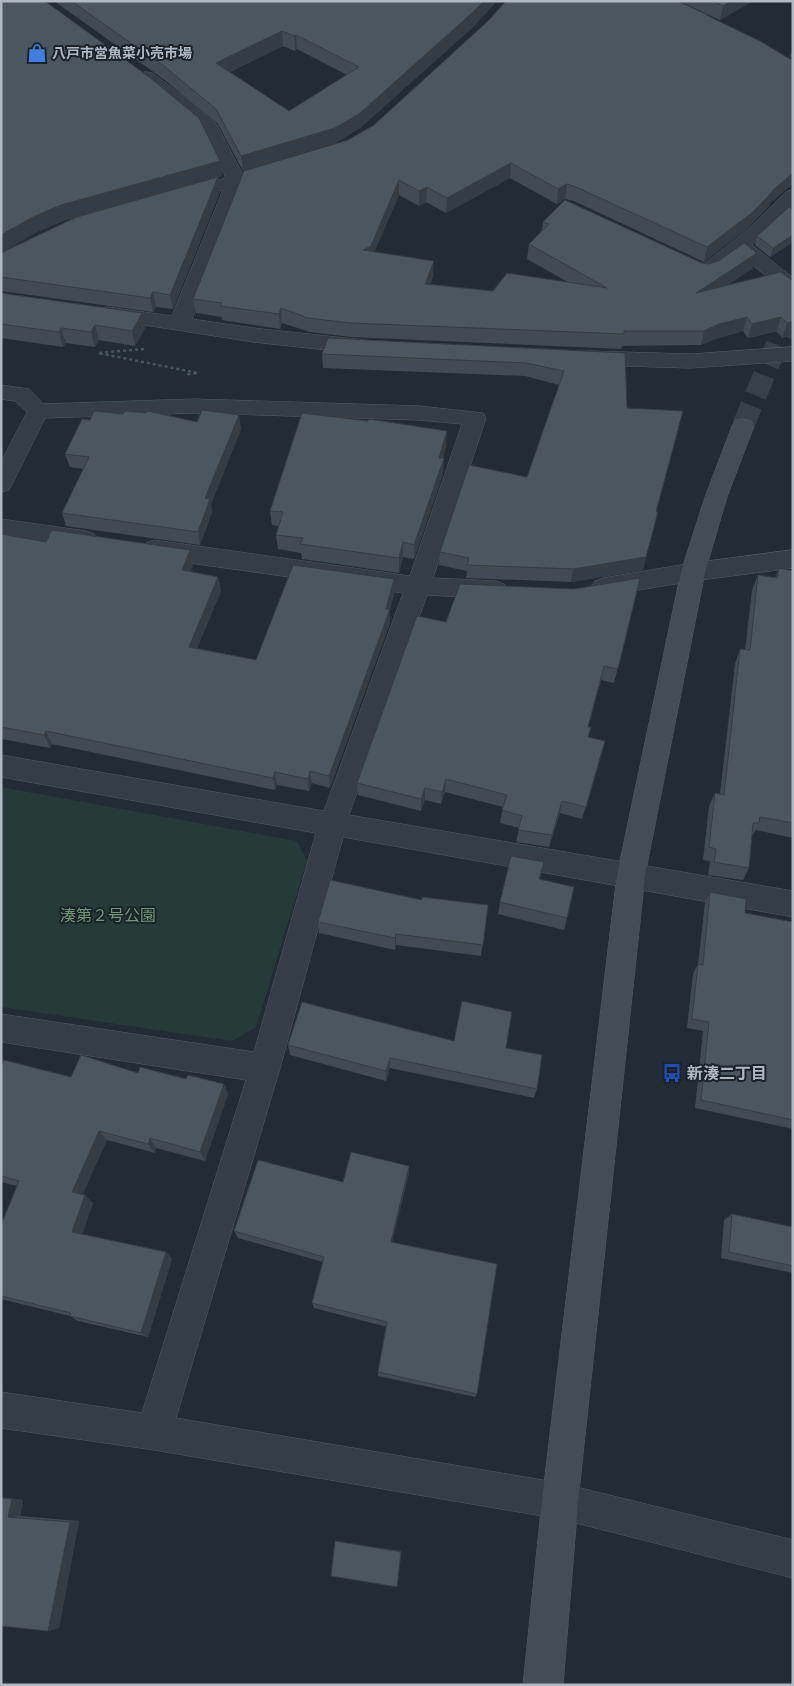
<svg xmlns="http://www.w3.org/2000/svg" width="794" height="1686" font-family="'Sofia Sans Condensed','Noto Sans JP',sans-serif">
  <rect width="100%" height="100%" fill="#222c35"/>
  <polygon fill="#263a38" points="1,787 297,841 307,861 256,1027 232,1041 1,1007"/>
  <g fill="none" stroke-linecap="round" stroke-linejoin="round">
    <polyline stroke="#37414a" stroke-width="22" stroke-dasharray="22 11" stroke-linecap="butt" points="743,426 793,305"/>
    <g stroke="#525c63" stroke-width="1">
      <g id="street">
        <polygon points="146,72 152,73 194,104 217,125 242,173 276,165 282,166 285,170 282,174 244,184 192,319 253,328 364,340 371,342 374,347 371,352 364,354 253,342 100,318 97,313 100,308 107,307 172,316 223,190 182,201 175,199 173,195 175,191 226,178 203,131 182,112 140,81 138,77 140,73"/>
        <path d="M793,190V207L752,245L793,278V294L786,292L740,255C725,267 714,283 694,274C689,272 687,271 684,267L687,263L694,261L704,264L750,228L786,192Z"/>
        <polygon points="793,347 793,361 691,368 587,365 580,363 577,358 580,353 587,351 691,354"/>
        <polygon points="1,385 29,389 43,404 194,399 419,406 483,413 486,418 433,578 496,581 504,584 508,590 504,596 496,599 427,595 349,815 793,891 793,917 343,837 280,1068 176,1418 560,1483 793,1540 793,1578 560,1519 154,1450 1,1428 1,1392 142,1413 246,1080 1,1042 1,1014 254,1052 316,833 1,777 1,755 324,811 403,593 154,558 146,555 142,549 146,543 154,540 410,576 462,424 419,420 194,413 45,418 9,490 1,492 1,462 27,412 15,401 1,399"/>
        <polygon points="1,519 86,531 94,534 98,540 94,546 86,549 1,535"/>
        <polygon points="793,550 793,568 693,581 603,596 595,593 591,587 595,581 603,578 693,563"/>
      </g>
    </g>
    <g stroke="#525c63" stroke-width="1">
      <polygon id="secondary" points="743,419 751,421 754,426 727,497 705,572 645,875 578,1501 563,1685 523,1685 542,1501 617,875 681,572 705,497 732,426 735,421"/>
    </g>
    <polyline stroke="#455757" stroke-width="2.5" stroke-dasharray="3 3" stroke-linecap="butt" points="144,349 98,353 198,373 184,375"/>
    <use href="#street" fill="#353e46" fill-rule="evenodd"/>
    <use href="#secondary" fill="#434d58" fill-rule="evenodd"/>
  </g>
  <g fill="#404b53" fill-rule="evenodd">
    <path d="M1,1L220,161L222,176L218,177L220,192L173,309L156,307L153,312L1,291ZM76,217L2,252L37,232L65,220Z"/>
    <path d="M54,1H497L473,27L360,128L335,143L243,171L218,124L166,81ZM283,46L295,51L297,49L347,75L289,111L230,72Z"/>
    <polygon points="679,1 753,1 720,20"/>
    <polygon points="708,15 707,16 770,203 769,206 749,227 704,262 574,201 565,199 557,204 510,178 446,213 426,202 419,206 399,195 374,252 433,276 430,284 493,291 568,282 527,259 529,244 542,230 543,222 702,263 753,268 727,285 781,272 793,335 782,338 777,331 748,338 743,331 715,339 701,345 622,346 621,349 351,337 310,332 282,323 280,329 222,320 222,317 196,313 193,299 348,140 374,125 488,21"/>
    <polygon points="793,47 793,59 790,57"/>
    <polygon points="793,209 793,242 770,257 755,245 757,236"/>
    <polygon points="1,293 142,313 145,328 135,346 99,340 95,347 66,343 63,347 1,338"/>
    <polygon points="625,353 627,408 656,512 643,570 571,582 466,578 467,571 439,565 440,552 527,477 559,385 525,376 323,368 322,354"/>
    <polygon points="90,420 197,422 241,429 211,504 212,512 200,545 66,526 62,513 83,469 70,467 65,454"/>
    <polygon points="446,446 443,458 443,474 414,559 403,557 399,573 302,559 301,553 278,549 276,535 278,526 272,525 270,511"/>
    <polygon points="1,534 46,542 190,550 193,565 190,571 218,577 221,591 197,648 256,660 394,579 394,594 390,609 390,623 330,788 312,783 309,791 277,785 275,790 52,744 50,748 1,739"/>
    <polygon points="779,568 793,571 793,838 756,830 752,836 749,868 743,880 708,875 710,861 703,860 709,806 715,793 720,794 735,664 740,649 745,650 752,590 758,575 775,578"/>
    <polygon points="640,578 614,683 601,680 588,727 591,727 588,737 605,741 582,819 560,813 549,847 516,842 519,828 500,823 503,807 445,792 441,804 425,800 421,811 358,795 357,783 446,622 574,589"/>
    <polygon points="544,862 540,879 567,918 564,930 498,914 500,902"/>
    <polygon points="710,892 745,913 793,922 793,1129 695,1108 703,1031 687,1028 693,974 698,964 705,903"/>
    <polygon points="422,900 488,905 481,956 396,945 395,950 319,933 318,922"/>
    <polygon points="454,1041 506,1048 537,1089 534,1098 390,1068 386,1081 290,1055 288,1045"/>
    <polygon points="1,1066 71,1077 138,1073 224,1084 228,1094 205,1161 156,1148 155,1153 107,1140 82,1195 93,1203 82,1234 166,1252 172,1259 148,1337 78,1321 70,1316 1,1299 1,1225 17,1186 1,1182"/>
    <polygon points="409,1166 409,1173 392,1242 477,1394 475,1397 378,1376 378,1372 387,1327 314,1308 312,1303 323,1262 238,1238 234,1231 343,1182"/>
    <polygon points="732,1214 793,1227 793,1273 721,1258 724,1220"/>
    <polygon points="1,1497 23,1500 20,1516 79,1521 59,1628 48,1631 1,1626"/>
    <polygon points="335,1541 401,1551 397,1587"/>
  </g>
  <g fill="#343d43">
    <polygon points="484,1 497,1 473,27 360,128 335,143 243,171 241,156"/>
    <polygon points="731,1 753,1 720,20 723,6"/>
    <polygon points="282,31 283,46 218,77 216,63"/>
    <polygon points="296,35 297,49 295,51 294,36"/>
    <polygon points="220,161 222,176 218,177 220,192 173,309 170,295 218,177 65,220 37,232 1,253 1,235 33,217 61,205"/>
    <polygon points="511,163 510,178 446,213 447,198"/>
    <polygon points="793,173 793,184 770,203 769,206 749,227 704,262 707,247 772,191"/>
    <polygon points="399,180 399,195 371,260 363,250"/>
    <polygon points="567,184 565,199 557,204 558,189"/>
    <polygon points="427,187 426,202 419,206 419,191"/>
    <polygon points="793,235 793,242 770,257 773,248"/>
    <polygon points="757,253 753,268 693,308 696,293"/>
    <polygon points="434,261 433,276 425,299 425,284"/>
    <polygon points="153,292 156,307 153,312 150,298"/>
    <polygon points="281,308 282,323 280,329 279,314"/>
    <polygon points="142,313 145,328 135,346 132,331"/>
    <polygon points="747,317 743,331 715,339 701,345 704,331 719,324"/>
    <polygon points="781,317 777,331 748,338 752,324"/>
    <polygon points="793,321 793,335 782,338 787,323"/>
    <polygon points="95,325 99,340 95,347 91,332"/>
    <polygon points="61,328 66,343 63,347 59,332"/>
    <polygon points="239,415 241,429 211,504 212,512 200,545 198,532 205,498"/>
    <polygon points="447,431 446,446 439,473 439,458"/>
    <polygon points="444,458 443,474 414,559 414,545"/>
    <polygon points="658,512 643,570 571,582 573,569"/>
    <polygon points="403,542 403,557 399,573 399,558"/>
    <polygon points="190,550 193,565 186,584 182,570"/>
    <polygon points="218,577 221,591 192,661 189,647"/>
    <polygon points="394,579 394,594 390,610 390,609 390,623 330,788 329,776 386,609"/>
    <polygon points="46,731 52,744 50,748 44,735"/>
    <polygon points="310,771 312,783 309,791 308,779"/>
    <polygon points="275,772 277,785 275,790 273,778"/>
    <polygon points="446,779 445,792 441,804 442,792"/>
    <polygon points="425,788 425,800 421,811 421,799"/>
    <polygon points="562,801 560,813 549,847 552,835"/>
    <polygon points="396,934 396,945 395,950 395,938"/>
    <polygon points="390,1058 390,1068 386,1081 386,1071"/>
    <polygon points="224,1084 228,1094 205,1161 200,1152"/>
    <polygon points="99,1131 107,1140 80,1200 72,1192"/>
    <polygon points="150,1138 156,1148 155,1153 148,1144"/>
    <polygon points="409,1166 409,1173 391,1248 391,1242"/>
    <polygon points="85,1195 93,1203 81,1239 72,1232"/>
    <polygon points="166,1252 172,1259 148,1337 141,1333"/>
    <polygon points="12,1499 23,1500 20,1516 8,1517"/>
    <polygon points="79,1521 59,1628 48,1631 70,1522"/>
  </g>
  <g fill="#4a5760" stroke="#343d43" fill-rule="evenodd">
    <polygon points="1,1 45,1 149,77 199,118 220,161 61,205 33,217 1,235"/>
    <path d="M71,1H484L473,12L359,114L335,128L241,156L216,109L164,66ZM282,31L294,36L296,35L359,67L289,111L216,63Z"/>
    <polygon points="506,1 678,1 708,15 706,15 760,41 790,59 793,59 793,173 772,191 773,191 753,212 707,247 576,187 567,184 558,189 511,163 447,198 427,187 419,191 399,180 371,246 363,250 434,261 425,284 493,291 507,273 607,288 529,244 549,224 543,222 565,200 702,263 709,264 720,260 744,243 757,253 696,293 781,272 790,279 793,280 793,321 787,323 781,317 752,324 747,317 719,324 704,331 624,331 624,334 351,323 308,318 281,308 279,314 220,306 222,303 193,299 244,171 348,140 374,125 488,21"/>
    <polygon points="713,1 731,1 723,6"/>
    <polygon points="218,177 170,295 153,292 150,298 1,277 1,253 77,217"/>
    <polygon points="789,207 793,209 793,235 773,248 757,236"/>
    <polygon points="1,293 142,313 132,331 95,325 91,332 61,328 59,332 1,324"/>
    <polygon points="328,338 625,353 627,408 683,411 656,512 658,512 646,557 573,569 467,565 469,558 440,552 469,465 527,477 564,371 526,363 322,354"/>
    <polygon points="202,410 239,415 205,498 210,499 198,532 62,513 89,457 65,454 82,419 90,420 94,411 123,414 125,411 146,413 148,411 197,422"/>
    <polygon points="302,413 368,421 369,419 447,431 439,458 444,458 414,545 403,542 399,558 300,544 303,538 276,535 283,512 270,511"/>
    <polygon points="52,530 190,550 182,570 218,577 189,647 256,660 293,565 394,579 386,609 390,609 329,776 310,771 308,779 275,772 273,778 46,731 44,735 1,727 1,534 46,542"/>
    <polygon points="779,568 793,571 793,823 760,817 759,823 753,823 749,868 714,862 716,849 709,847 715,793 724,795 740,649 750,650 758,575 777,578"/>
    <polygon points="640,578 618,669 604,666 588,727 591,727 588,737 605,741 586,807 562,801 552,835 518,830 522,816 502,810 507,795 446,779 442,792 425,788 421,799 357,783 417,616 446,622 460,584 574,589"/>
    <polygon points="511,856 544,862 539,879 574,887 567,918 500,902"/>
    <polygon points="330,880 422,900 422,897 488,905 483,945 396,934 395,938 318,922"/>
    <polygon points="710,892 746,899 745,913 793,922 793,1120 701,1100 709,1022 692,1019 698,964 703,965"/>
    <polygon points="462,1001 512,1012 506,1048 542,1055 537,1089 390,1058 386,1071 288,1045 302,1002 454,1041"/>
    <polygon points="81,1055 138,1073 140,1067 186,1079 188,1075 224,1084 200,1152 150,1138 148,1144 99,1131 72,1192 85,1195 72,1232 166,1252 141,1333 70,1316 71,1313 1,1296 1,1225 19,1181 1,1176 1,1066 4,1060 71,1077"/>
    <polygon points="351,1152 409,1166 391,1242 497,1264 477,1394 378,1372 387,1322 312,1303 324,1257 234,1231 258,1160 343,1182"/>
    <polygon points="732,1214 793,1227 793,1266 729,1252"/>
    <polygon points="1,1498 12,1499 8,1517 70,1522 48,1631 1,1626"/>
    <polygon points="335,1541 401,1552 397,1587 331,1576"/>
  </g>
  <defs>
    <g id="shop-bare" transform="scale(1.5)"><path d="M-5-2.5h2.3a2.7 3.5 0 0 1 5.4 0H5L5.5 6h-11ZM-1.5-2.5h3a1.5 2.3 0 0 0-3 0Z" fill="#3f7fe0" stroke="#1a232a" stroke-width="2.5" paint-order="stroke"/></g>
    <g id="bus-bare" transform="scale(1.5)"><path d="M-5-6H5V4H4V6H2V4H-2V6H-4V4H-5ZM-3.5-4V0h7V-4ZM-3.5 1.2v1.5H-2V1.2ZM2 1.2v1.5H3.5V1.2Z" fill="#1a4fb4" stroke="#1a232a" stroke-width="2.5" paint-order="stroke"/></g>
  </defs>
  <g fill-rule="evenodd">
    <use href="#shop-bare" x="37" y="53"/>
    <use href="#bus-bare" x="672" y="1073"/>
  </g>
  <g text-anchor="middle" stroke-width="4" stroke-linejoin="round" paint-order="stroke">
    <g font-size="14" font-weight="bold" fill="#afb9c2" stroke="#1a232a" text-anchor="start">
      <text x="52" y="58">八戸市営魚菜小売市場</text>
    </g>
    <g font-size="16" fill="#709675" stroke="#1a232a">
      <text x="108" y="921">湊第２号公園</text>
    </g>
    <g font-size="16" font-weight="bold" fill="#afb9c2" stroke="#1a232a" text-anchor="start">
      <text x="687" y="1079">新湊二丁目</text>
    </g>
  </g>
  <rect width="794" height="1686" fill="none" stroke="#afb9c2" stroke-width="5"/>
</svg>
